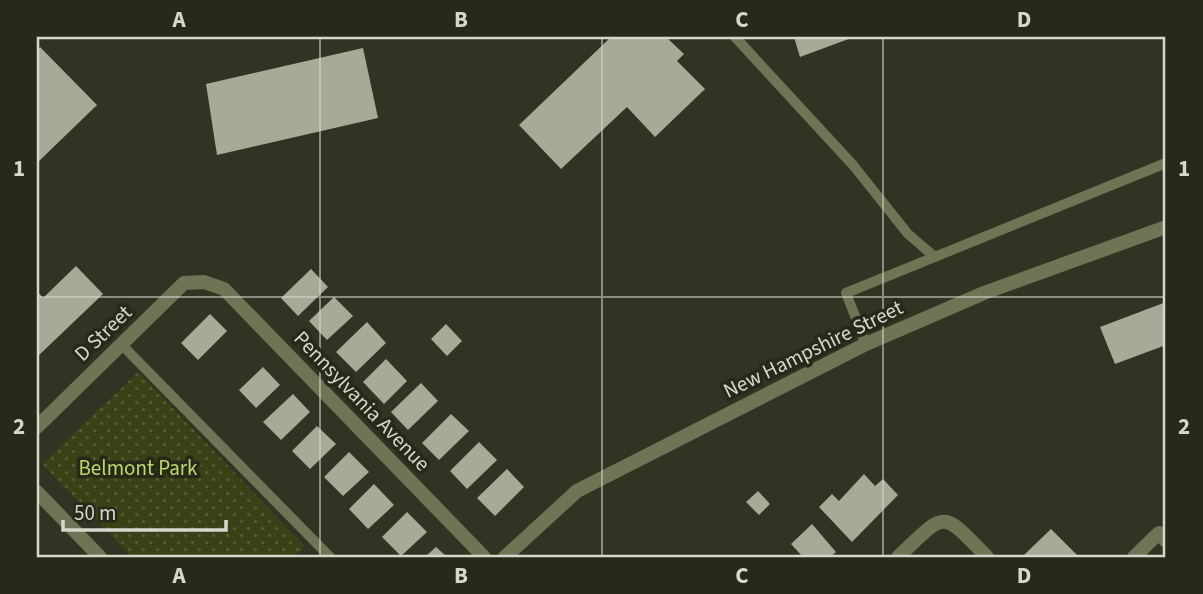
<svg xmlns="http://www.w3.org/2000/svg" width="1203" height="594" font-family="'Source Sans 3',sans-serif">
  <defs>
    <pattern id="park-dots" width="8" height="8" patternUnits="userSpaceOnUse" patternTransform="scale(1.75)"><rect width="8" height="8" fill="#394216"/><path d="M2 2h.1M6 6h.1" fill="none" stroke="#555d37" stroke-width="1.8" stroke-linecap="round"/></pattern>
  </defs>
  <rect width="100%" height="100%" fill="#303423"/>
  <polygon fill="url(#park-dots)" points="138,372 305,546 294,557 132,557 42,464"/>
  <g fill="#a6ab97">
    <polygon points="611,37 666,37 684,54 677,61 705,89 655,137 627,107 561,169 519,125"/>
    <polygon points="794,37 854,37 800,57"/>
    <polygon points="40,47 97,105 37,163 37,51"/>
    <polygon points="363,48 378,118 217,155 206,84"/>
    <polygon points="76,266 103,294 37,357 37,291 43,298"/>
    <polygon points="311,269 328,287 298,316 281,298"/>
    <polygon points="334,297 353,316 327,340 309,321"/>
    <polygon points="1166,302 1166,345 1115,364 1100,327"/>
    <polygon points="210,314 227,331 198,360 181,343"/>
    <polygon points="367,322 386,343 356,372 336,352"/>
    <polygon points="446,324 462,341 447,356 431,339"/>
    <polygon points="386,359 407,381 384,404 363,382"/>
    <polygon points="263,367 280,385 256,408 239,390"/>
    <polygon points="421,383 438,401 408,430 391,412"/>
    <polygon points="293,394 310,412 281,440 263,422"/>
    <polygon points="451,414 469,431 439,460 422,443"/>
    <polygon points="317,426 336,444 310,469 292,451"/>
    <polygon points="479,442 497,460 467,489 450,471"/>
    <polygon points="349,452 369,472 343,496 324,477"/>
    <polygon points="507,469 524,487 495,516 477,498"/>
    <polygon points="864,474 875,486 883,479 898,495 852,542 819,507 832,494 839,501"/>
    <polygon points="374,484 394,505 368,529 349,509"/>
    <polygon points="758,491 770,504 759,515 746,502"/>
    <polygon points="407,512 427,532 401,556 382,537"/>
    <polygon points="812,524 836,552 830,557 803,557 791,544"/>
    <polygon points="1051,529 1079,557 1025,557 1024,555"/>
    <polygon points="436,547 447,557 425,557"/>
  </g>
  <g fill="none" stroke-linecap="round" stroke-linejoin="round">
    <g stroke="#6d7555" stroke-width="10">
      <polyline points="735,37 853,165 908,234 935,257"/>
      <polyline points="121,344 330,557"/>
      <polyline points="866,344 846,293 1166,163"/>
    </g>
    <g stroke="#6d7555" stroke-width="14">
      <polyline points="37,427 184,283 204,282 224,289 484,557"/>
      <path d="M898,557C946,512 940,508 987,557"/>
      <polyline points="1134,557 1159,533 1166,541"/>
    </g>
    <g stroke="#6d7555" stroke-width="14">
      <polyline points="37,492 100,557"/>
      <polyline points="505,557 577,491 866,344 984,293 1166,227"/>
    </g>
  </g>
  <path fill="none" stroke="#d5d8cd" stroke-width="2" stroke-opacity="0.55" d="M320,37V557M602,37V557M883,37V557M37,297H1166"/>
  <g text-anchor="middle" stroke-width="7" stroke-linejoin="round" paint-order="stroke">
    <g font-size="21" fill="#d5d8cd" stroke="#262a19">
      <text transform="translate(103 333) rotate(-44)" y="7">D Street</text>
      <text transform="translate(813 349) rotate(-26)" y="7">New Hampshire Street</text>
      <text transform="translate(362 401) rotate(46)" y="7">Pennsylvania Avenue</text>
    </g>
    <g font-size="21" fill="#c0d76d" stroke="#262a19">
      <text x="138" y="475">Belmont Park</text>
    </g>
  </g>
  <rect width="1203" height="594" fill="none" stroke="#262a19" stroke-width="77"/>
  <path d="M63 520v10h163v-10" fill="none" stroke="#d5d8cd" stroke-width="3.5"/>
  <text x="74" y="520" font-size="21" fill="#d5d8cd" stroke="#262a19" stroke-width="5" paint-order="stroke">50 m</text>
  <rect x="38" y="38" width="1126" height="518" fill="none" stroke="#d5d8cd" stroke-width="2.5"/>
  <g font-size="23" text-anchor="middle" font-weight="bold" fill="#d5d8cd">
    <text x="179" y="27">A</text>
    <text x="461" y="27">B</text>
    <text x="742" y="27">C</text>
    <text x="1024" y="27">D</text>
    <text x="19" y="176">1</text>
    <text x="1184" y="176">1</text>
    <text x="19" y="434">2</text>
    <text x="1184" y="434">2</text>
    <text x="179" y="583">A</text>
    <text x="461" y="583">B</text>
    <text x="742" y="583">C</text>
    <text x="1024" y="583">D</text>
  </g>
</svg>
